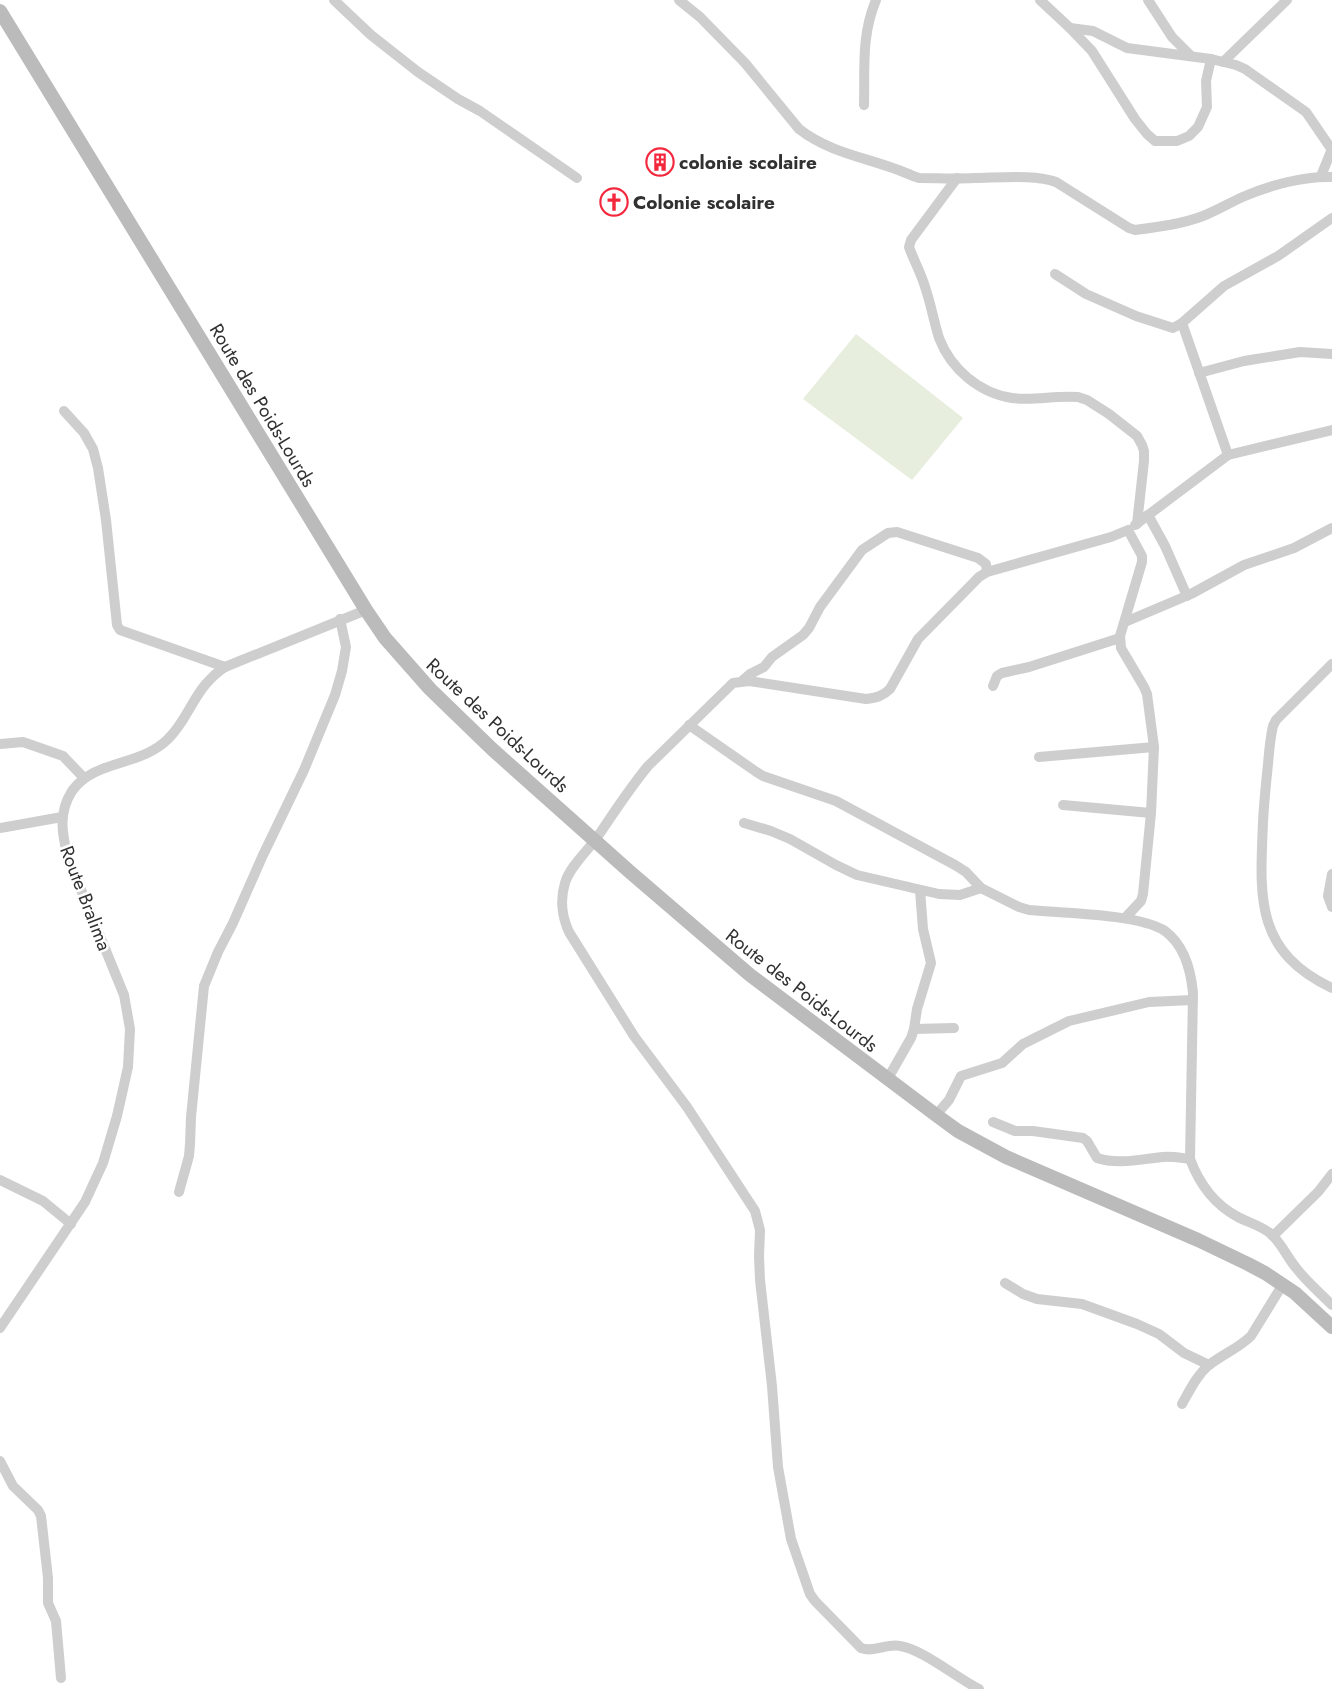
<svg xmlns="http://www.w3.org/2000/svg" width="1332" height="1689" font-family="Jost,sans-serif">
  <rect width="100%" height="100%" fill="#fff"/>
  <polygon fill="#e7eede" points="856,334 963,418 912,480 803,399"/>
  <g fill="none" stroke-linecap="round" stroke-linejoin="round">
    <g stroke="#cecece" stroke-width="10">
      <polyline points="334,0 371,35 418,72 458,99 480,111 577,178"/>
      <path d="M679,0L700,17L745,63L799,129C834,156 874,158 913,176L919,178C937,178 955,179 974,178C996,178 1036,174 1056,182L1129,228L1135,230C1158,227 1182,224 1203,216C1218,210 1231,202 1245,196C1271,185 1304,176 1332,177"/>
      <polyline points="1040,0 1070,28 1092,51 1135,119 1147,134 1155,141 1177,141 1189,136 1198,127 1207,107 1206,81 1211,59 1236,65 1245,69 1306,112 1332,150"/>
      <polyline points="1148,0 1172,37 1191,56"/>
      <polyline points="1070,28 1093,31 1127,48 1211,59"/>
      <polyline points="1223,62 1287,0"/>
      <path d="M864,105C865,68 861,36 876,0"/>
      <polyline points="1321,176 1332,149"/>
      <path d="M957,178L911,240L909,247C914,261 922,275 926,290C931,305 934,322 939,338C951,369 979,393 1012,398C1034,401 1056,395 1078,397L1087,400L1109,414L1137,436L1142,445L1144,451V461L1137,524"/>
      <polyline points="1055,274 1086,294 1136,316 1173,328 1182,323"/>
      <polyline points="1199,373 1244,361 1300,352 1332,354"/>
      <polyline points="64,411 84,433 93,449 98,468 106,520 117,625 120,630 225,667"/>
      <polyline points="1228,455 1332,430"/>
      <polyline points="1148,515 1165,546 1187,596"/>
      <polyline points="1135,525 1228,455 1182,323 1224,286 1278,256 1332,218"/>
      <polyline points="1125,622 1191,594 1244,565 1294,548 1332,528"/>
      <path d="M1332,664L1276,720L1273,726C1270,739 1269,752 1268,764C1266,783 1264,803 1263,822C1260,896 1254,951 1332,988"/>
      <polyline points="742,681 750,674 764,667 772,657 803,635 809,628 820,607 862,550 888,533 897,532 978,558 986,564 987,572"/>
      <polyline points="993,686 997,676 1002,673 1029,667 1120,638"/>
      <path d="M689,725L755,771L763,776L836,801L955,865L966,872L981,888L1019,907L1029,910C1062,913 1140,914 1165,931C1184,945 1191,971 1193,993L1190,1159C1199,1183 1215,1205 1238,1217C1249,1223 1263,1226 1272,1235C1282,1244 1288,1259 1297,1269C1307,1282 1320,1293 1332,1305"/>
      <polyline points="0,744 23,742 63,756 84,778"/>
      <polyline points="1039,757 1154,747"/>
      <polyline points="1063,805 1151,813"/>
      <polyline points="744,823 771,831 790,839 836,865 857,875 939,894 960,895 981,888"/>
      <polyline points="0,828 62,817"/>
      <polyline points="1332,874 1328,896 1332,907"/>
      <polyline points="914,1029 917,1009 931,963 923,929 920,890"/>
      <polyline points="887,1080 911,1038 914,1029 954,1028"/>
      <polyline points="936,1115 949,1100 961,1076 1002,1063 1023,1044 1069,1021 1149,1002 1192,1000"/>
      <path d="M993,1122L1015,1131H1033L1083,1138L1087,1141L1097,1158C1118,1165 1141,1159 1163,1157C1172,1156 1181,1158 1190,1159"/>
      <polyline points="0,1180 43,1201 71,1224"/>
      <polyline points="179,1192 189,1156 190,1144 191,1117 204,986 218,952 233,923 263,855 304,770 335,695 342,671 346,647 340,619"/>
      <polyline points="1273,1236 1318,1192 1332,1174"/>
      <polyline points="1005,1283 1023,1294 1037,1299 1082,1304 1137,1324 1159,1334 1184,1353 1209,1365"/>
      <path d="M0,1328L85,1202L103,1163L117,1116L128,1067L130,1029L124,995L68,858C62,834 58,813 72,791C95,759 140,767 168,739C184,724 191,702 205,685C211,678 217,672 225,667L366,610"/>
      <path d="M1182,1404C1190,1390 1197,1375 1209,1365C1223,1354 1239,1348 1251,1336L1283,1284"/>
      <polyline points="0,1461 13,1486 38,1510 41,1516 48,1578 48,1603 56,1621 61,1678"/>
      <path d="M979,1689C957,1678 922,1649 900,1646C887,1643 874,1653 861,1648L815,1601L810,1594L791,1539L778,1467L772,1386L760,1280L759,1256L760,1230L755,1211L687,1107L634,1036L569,932C562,917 560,899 565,883C569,868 587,851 596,839C613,814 629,789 648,766L733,683L749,681L866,699C876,698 883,696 890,689L918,639L979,577L987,572L1111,537L1128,530L1142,556V562L1120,636L1121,648L1144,687L1147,694L1154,747L1151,813L1143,894L1141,901L1125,918"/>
    </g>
    <polyline stroke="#bbb" stroke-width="14" points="0,11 366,610 385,638 430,689 492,749 630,872 750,975 936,1115 958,1131 1006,1157 1198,1240 1248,1264 1265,1273 1295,1293 1332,1327"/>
  </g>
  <defs>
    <g id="building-ring" transform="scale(1.4375)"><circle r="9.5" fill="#fff" stroke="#f3283d" stroke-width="1.5"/><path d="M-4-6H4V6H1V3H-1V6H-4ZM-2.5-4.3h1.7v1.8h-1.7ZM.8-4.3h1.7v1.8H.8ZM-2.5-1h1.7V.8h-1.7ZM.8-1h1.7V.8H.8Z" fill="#f3283d"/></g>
    <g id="church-ring" transform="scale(1.4375)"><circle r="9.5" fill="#fff" stroke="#f3283d" stroke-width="1.5"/><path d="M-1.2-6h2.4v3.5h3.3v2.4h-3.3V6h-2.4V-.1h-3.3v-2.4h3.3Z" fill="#f3283d"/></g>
  </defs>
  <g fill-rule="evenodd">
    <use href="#building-ring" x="660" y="162"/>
    <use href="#church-ring" x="614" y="202"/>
  </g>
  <g text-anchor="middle" stroke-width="5" stroke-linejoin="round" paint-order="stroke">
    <g font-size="19" font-weight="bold" fill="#313131" stroke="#fff" text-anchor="start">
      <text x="679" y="169">colonie scolaire</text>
      <text x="633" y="209">Colonie scolaire</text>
    </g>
    <g font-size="19" fill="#313131" stroke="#fff">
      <text transform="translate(263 405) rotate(59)" y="7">Route des Poids-Lourds</text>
      <text transform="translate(498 725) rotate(43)" y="7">Route des Poids-Lourds</text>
      <text transform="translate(86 898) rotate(69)" y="7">Route Bralima</text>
      <text transform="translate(802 990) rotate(38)" y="7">Route des Poids-Lourds</text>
    </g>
  </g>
</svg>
